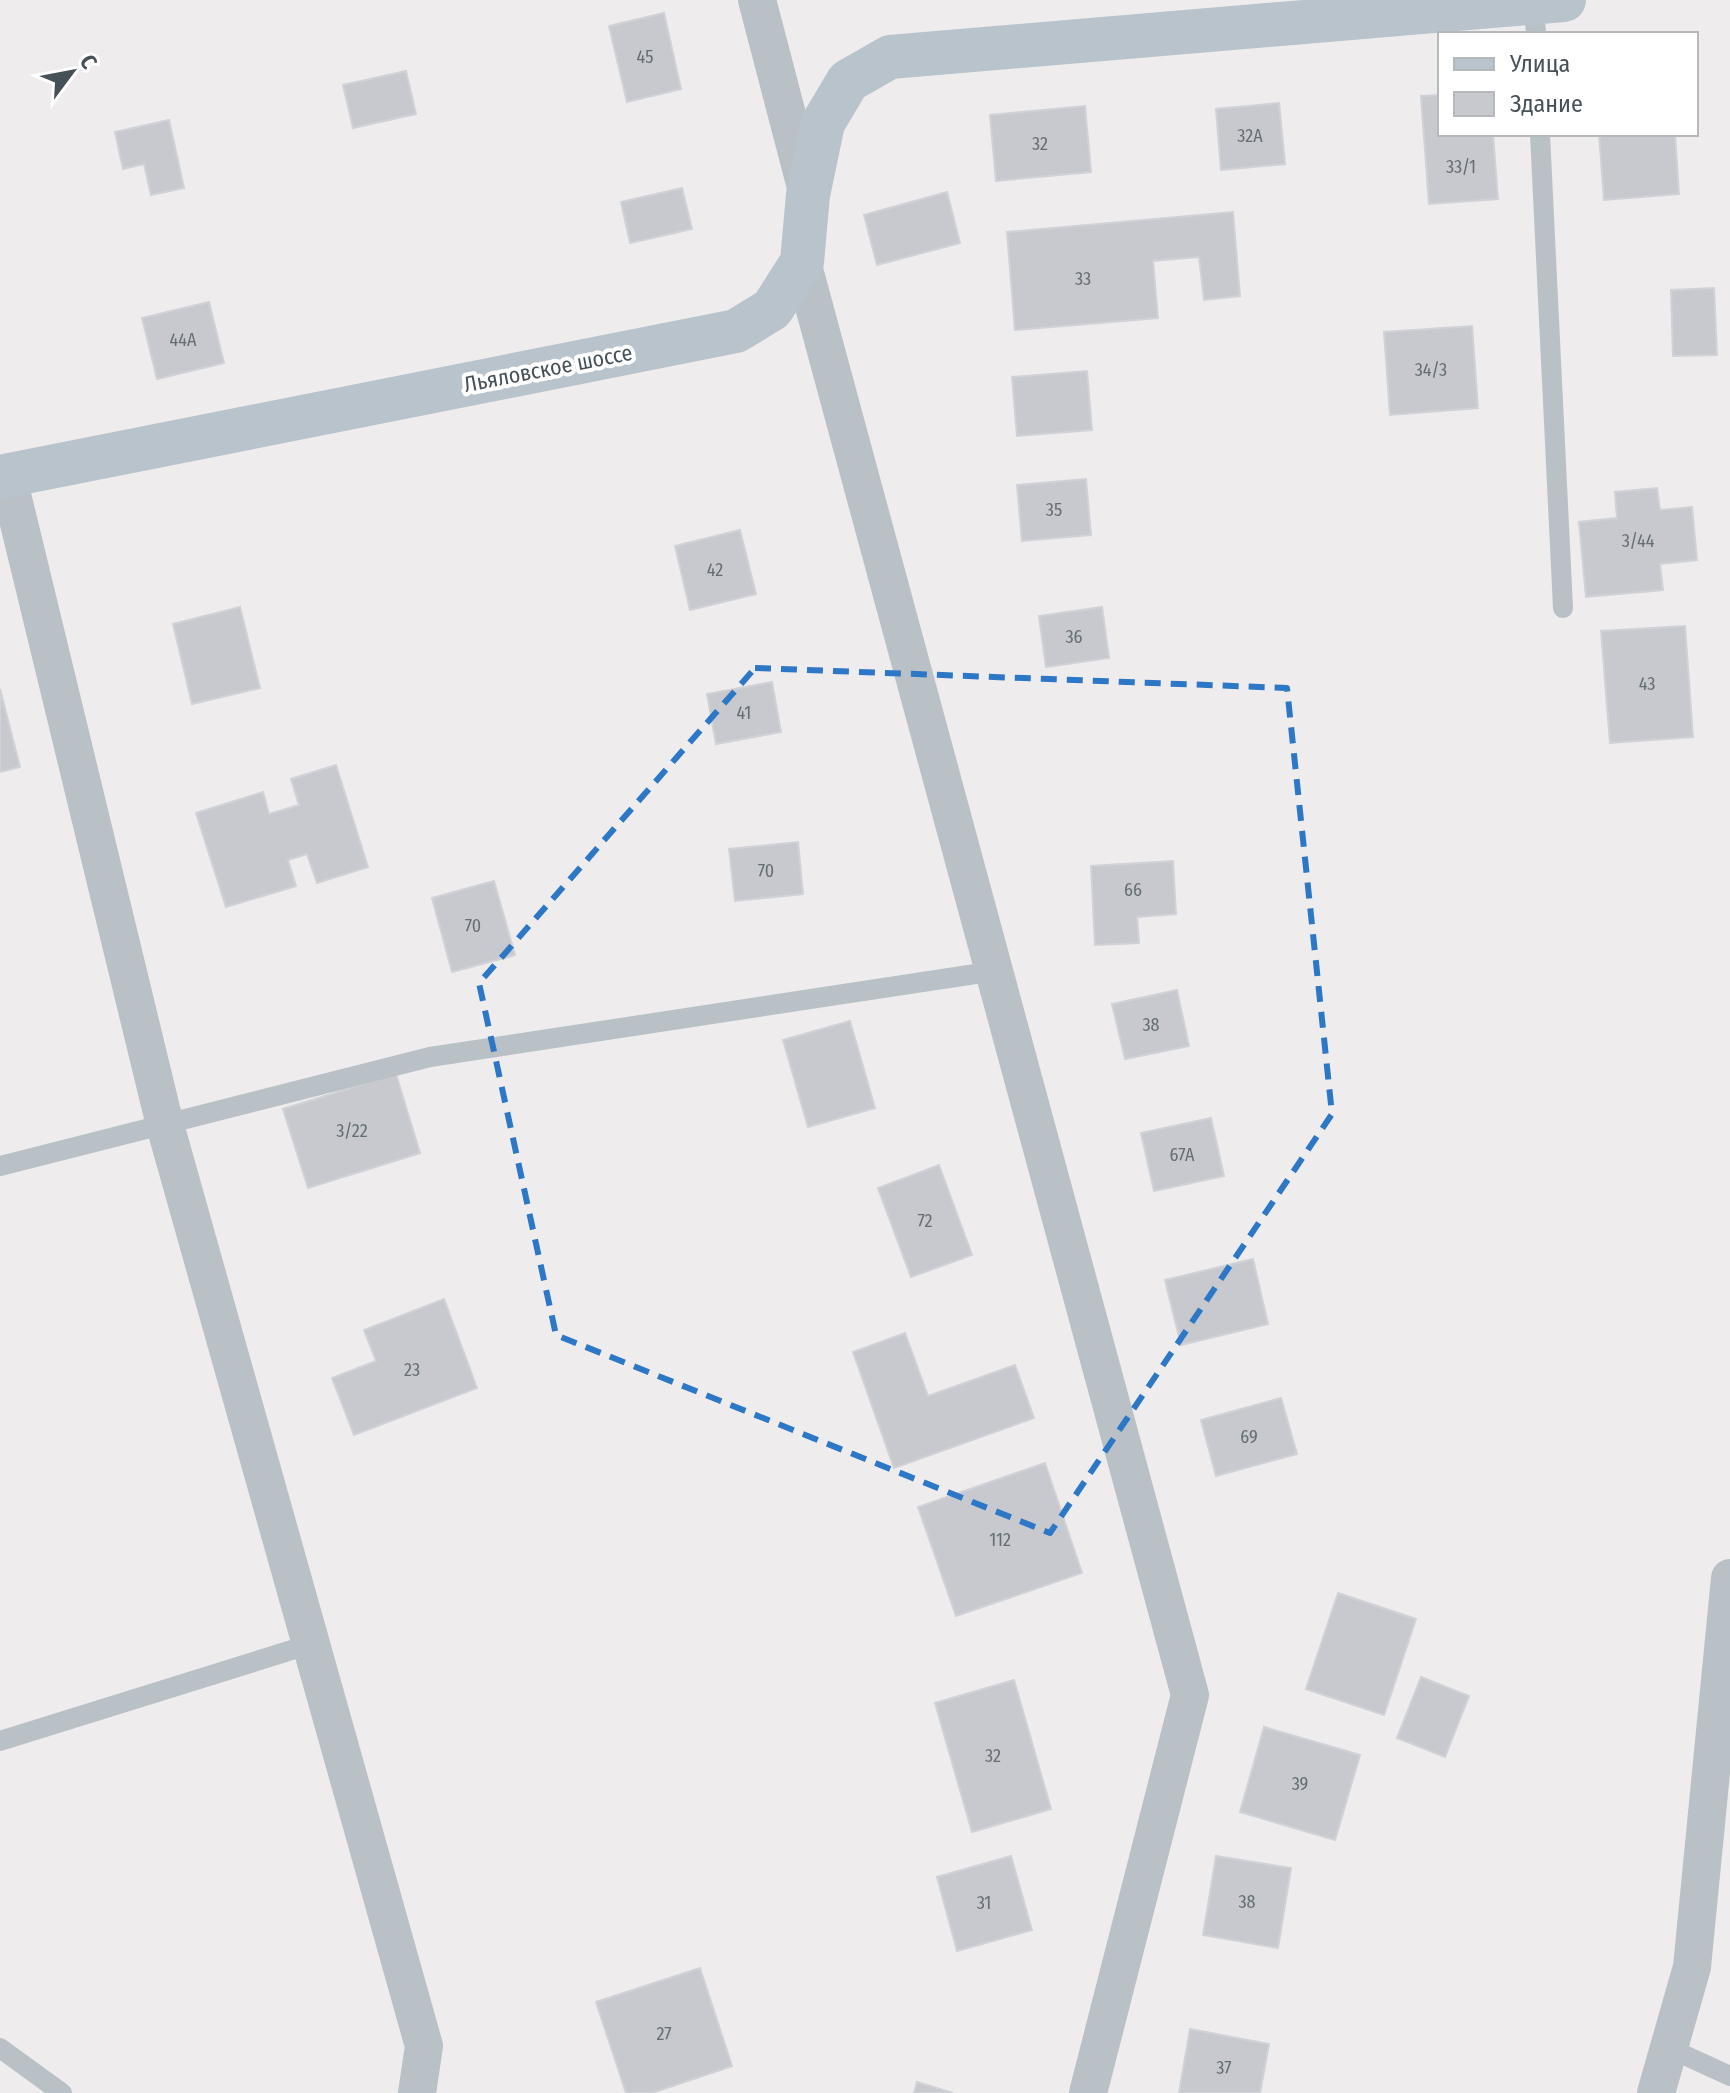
<svg xmlns="http://www.w3.org/2000/svg" width="1730" height="2093" font-family="'Fira Sans Condensed',sans-serif">
  <rect width="100%" height="100%" fill="#eeecec"/>
  <g fill="#c7c9ce" stroke="#d0d2d7" stroke-width="2">
    <polygon points="664,13 681,89 627,102 609,26"/>
    <polygon points="406,71 416,114 353,128 343,85"/>
    <polygon points="1440,95 1440,134 1493,134 1498,199 1429,204 1421,96"/>
    <polygon points="1279,103 1285,164 1221,170 1216,109"/>
    <polygon points="1085,106 1091,172 996,181 990,115"/>
    <polygon points="169,120 184,188 151,195 144,164 123,169 115,132"/>
    <polygon points="1599,134 1675,134 1679,194 1604,200"/>
    <polygon points="682,188 692,229 630,243 621,202"/>
    <polygon points="947,192 960,243 877,265 864,215"/>
    <polygon points="1233,212 1240,296 1204,300 1199,257 1153,261 1158,318 1015,330 1007,232"/>
    <polygon points="1714,288 1717,355 1673,356 1671,290"/>
    <polygon points="209,302 224,363 157,379 142,318"/>
    <polygon points="1472,326 1478,408 1390,415 1384,332"/>
    <polygon points="1087,371 1092,430 1017,436 1012,377"/>
    <polygon points="1086,479 1091,535 1022,541 1017,485"/>
    <polygon points="1657,488 1660,510 1692,507 1697,560 1660,564 1663,590 1586,597 1579,522 1617,518 1615,492"/>
    <polygon points="740,530 756,594 690,610 675,546"/>
    <polygon points="240,607 260,688 192,704 173,624"/>
    <polygon points="1102,607 1109,658 1046,667 1039,616"/>
    <polygon points="1685,626 1693,737 1610,743 1601,631"/>
    <polygon points="772,682 781,732 716,744 707,694"/>
    <polygon points="0,689 20,767 0,772"/>
    <polygon points="336,765 368,867 317,883 307,854 288,860 296,886 226,907 196,813 263,792 269,814 299,805 291,779"/>
    <polygon points="798,842 803,894 735,901 729,849"/>
    <polygon points="1173,861 1176,914 1137,917 1139,943 1095,945 1091,866"/>
    <polygon points="494,881 515,955 452,972 432,898"/>
    <polygon points="1177,990 1189,1046 1125,1059 1112,1004"/>
    <polygon points="850,1021 875,1108 808,1127 783,1040"/>
    <polygon points="396,1074 420,1153 308,1188 283,1109"/>
    <polygon points="1211,1118 1224,1176 1154,1191 1141,1133"/>
    <polygon points="939,1165 972,1255 911,1277 878,1188"/>
    <polygon points="1253,1259 1268,1324 1181,1345 1165,1280"/>
    <polygon points="444,1299 477,1388 354,1435 332,1378 376,1361 364,1330"/>
    <polygon points="905,1333 928,1396 1015,1365 1034,1418 894,1468 853,1352"/>
    <polygon points="1281,1398 1297,1454 1216,1476 1201,1420"/>
    <polygon points="1045,1463 1082,1573 956,1616 918,1507"/>
    <polygon points="1338,1593 1416,1619 1384,1715 1306,1689"/>
    <polygon points="1421,1677 1469,1696 1445,1757 1397,1738"/>
    <polygon points="1014,1680 1051,1809 972,1832 935,1703"/>
    <polygon points="1264,1727 1360,1755 1335,1840 1240,1812"/>
    <polygon points="1011,1856 1032,1930 957,1951 937,1877"/>
    <polygon points="1216,1856 1291,1868 1278,1948 1203,1935"/>
    <polygon points="700,1968 732,2066 652,2093 626,2093 596,2002"/>
    <polygon points="1190,2029 1269,2044 1260,2093 1179,2093"/>
    <polygon points="917,2082 953,2093 914,2093"/>
  </g>
  <g fill="none" stroke-linecap="round" stroke-linejoin="round">
    <g stroke="#b9c1c7" stroke-width="20">
      <polyline points="1534,3 1536,34"/>
      <polyline points="1540,134 1563,608"/>
      <polyline points="0,1166 430,1057 995,971"/>
      <polyline points="0,1741 311,1644"/>
      <polyline points="0,2048 62,2093"/>
      <polyline points="1669,2048 1730,2076"/>
    </g>
    <g stroke="#b9c1c7" stroke-width="38">
      <polyline points="757,0 808,195"/>
      <polyline points="802,262 1190,1695 1088,2093"/>
      <polyline points="7,474 165,1125 424,2046 417,2093"/>
      <polyline points="1656,2093 1692,1967 1730,1578"/>
    </g>
    <polyline stroke="#b9c3cc" stroke-width="44" points="0,477 736,331 772,309 802,262 808,195 823,123 848,81 890,57 1564,0"/>
  </g>
  <path fill="none" stroke="#2d77c7" stroke-width="6" stroke-dasharray="16 10" stroke-linejoin="round" d="M755,668L1287,688L1332,1114L1050,1533L556,1335L479,983Z"/>
  <g text-anchor="middle" stroke-width="8" stroke-linejoin="round" paint-order="stroke">
    <g font-size="18" fill="#666e75">
      <text x="645" y="63">45</text>
      <text x="1250" y="142">32А</text>
      <text x="1040" y="150">32</text>
      <text x="1461" y="173">33/1</text>
      <text x="1083" y="285">33</text>
      <text x="183" y="346">44А</text>
      <text x="1431" y="376">34/3</text>
      <text x="1054" y="516">35</text>
      <text x="1638" y="547">3/44</text>
      <text x="715" y="576">42</text>
      <text x="1074" y="643">36</text>
      <text x="1647" y="690">43</text>
      <text x="744" y="719">41</text>
      <text x="766" y="877">70</text>
      <text x="1133" y="896">66</text>
      <text x="473" y="932">70</text>
      <text x="1151" y="1031">38</text>
      <text x="352" y="1137">3/22</text>
      <text x="1182" y="1161">67А</text>
      <text x="925" y="1227">72</text>
      <text x="412" y="1376">23</text>
      <text x="1249" y="1443">69</text>
      <text x="1000" y="1546">112</text>
      <text x="993" y="1762">32</text>
      <text x="1300" y="1790">39</text>
      <text x="1247" y="1908">38</text>
      <text x="984" y="1909">31</text>
      <text x="664" y="2040">27</text>
      <text x="1224" y="2074">37</text>
    </g>
    <g font-size="22" fill="#465057" stroke="#fff">
      <text transform="translate(548 368) rotate(-11)" y="8">Льяловское шоссе</text>
    </g>
  </g>
  <rect x="1438" y="32" width="260" height="104" fill="#ffffff" stroke="#b5b9bc" stroke-width="2"/>
  <rect x="1454" y="58" width="40" height="12" fill="#b9c3cc" stroke="#b5b9bc" stroke-width="2"/>
  <text x="1510" y="72" font-size="24" fill="#465057">Улица</text>
  <rect x="1454" y="92" width="40" height="24" fill="#c7c9ce" stroke="#b5b9bc" stroke-width="2"/>
  <text x="1510" y="112" font-size="24" fill="#465057">Здание</text>
  <g transform="translate(72 72) rotate(58)" stroke="#ffffff" stroke-width="6" paint-order="stroke">
  <path d="M0-6L14 30L0 20L-14 30Z" fill="#465057"/>
  <text y="-12" font-size="22" font-weight="bold" text-anchor="middle" fill="#465057">С</text>
  </g>
</svg>
